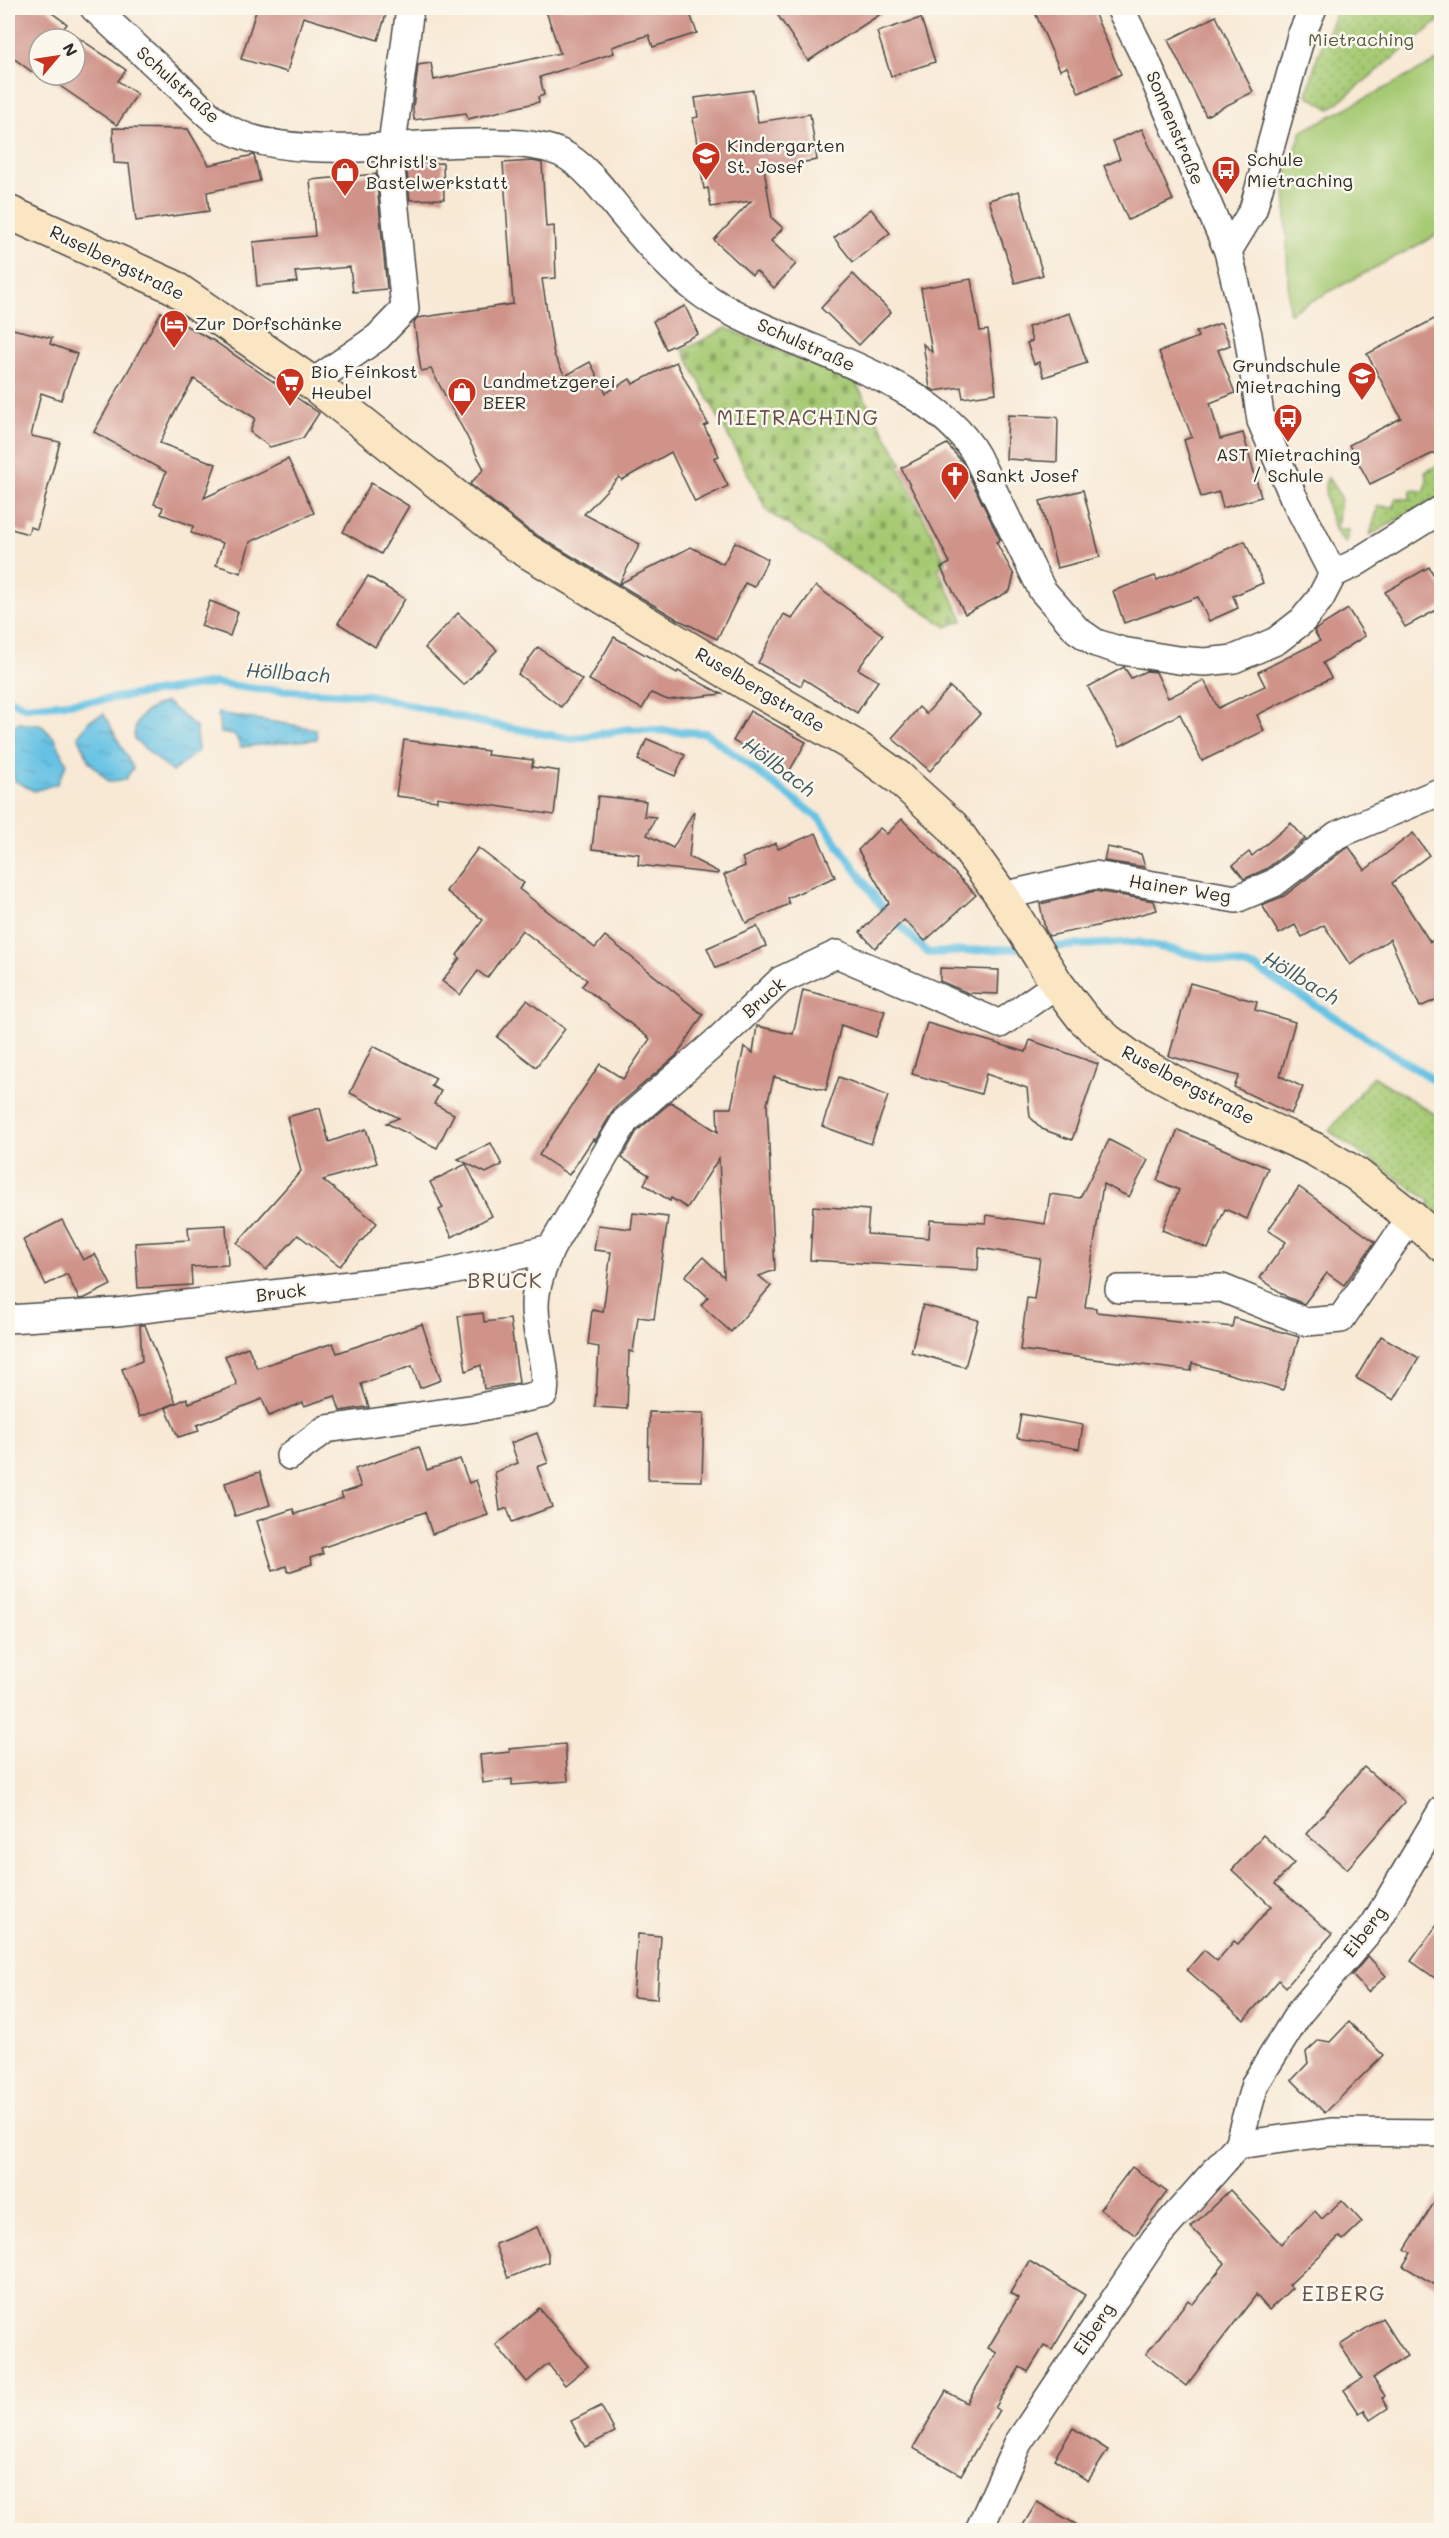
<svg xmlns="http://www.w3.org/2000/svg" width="1449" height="2538" font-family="Mali,sans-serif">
  <defs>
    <pattern id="grass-dots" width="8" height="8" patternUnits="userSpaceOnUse" patternTransform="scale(1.5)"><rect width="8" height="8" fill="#a6ca73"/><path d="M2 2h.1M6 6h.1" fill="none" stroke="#87a45f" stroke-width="1.8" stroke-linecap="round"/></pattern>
    <pattern id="cemetery-stones" width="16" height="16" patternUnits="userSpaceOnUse" patternTransform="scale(1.5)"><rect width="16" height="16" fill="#a6ca73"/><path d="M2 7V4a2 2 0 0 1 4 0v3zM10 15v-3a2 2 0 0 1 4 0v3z" fill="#87a45f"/></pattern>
    <pattern id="water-ripples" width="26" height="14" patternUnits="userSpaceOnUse" patternTransform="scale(1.5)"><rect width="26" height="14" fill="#66c2e4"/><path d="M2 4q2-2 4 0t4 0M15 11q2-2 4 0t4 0" fill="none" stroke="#549eb9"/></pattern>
  </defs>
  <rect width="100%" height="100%" fill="#fbf7ec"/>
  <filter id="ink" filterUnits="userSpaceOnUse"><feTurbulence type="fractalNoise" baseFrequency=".0167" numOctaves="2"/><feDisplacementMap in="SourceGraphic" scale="12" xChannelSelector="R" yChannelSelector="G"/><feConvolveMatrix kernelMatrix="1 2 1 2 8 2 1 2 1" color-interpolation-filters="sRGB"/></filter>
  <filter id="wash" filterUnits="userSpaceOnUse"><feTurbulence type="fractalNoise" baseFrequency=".008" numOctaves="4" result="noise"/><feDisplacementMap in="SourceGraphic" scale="24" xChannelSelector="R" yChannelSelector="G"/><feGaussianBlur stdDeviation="1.35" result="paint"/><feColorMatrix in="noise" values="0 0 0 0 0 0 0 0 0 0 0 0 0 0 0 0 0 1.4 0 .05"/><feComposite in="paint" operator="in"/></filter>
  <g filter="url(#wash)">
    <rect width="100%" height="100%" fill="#f8e9d5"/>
    <g fill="url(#grass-dots)" stroke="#687a4f" stroke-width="1.5">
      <polygon points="1338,8 1435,8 1441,19 1330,109 1307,95 1318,54"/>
      <polygon points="1441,464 1441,496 1370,535 1378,506 1394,507 1396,498 1410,499 1411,490 1425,491 1427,479 1425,472"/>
      <path d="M1328,478L1341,497L1337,529L1349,530L1346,543C1333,537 1319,487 1328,478Z"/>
      <polygon points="1373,1076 1441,1118 1441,1226 1426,1213 1430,1201 1329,1131"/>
    </g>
    <polygon fill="url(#cemetery-stones)" stroke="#687a4f" stroke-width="1.5" points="726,328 855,382 902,463 898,466 946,562 938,569 963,620 947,627 768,512 683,350"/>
    <polygon fill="#a6ca73" stroke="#687a4f" stroke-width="1.5" points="1441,59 1441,233 1289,313 1285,179 1302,131"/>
    <g fill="url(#water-ripples)" stroke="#487688" stroke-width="1.5">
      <path d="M166,702L196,727L198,751L172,772L134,739C134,716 146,709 166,702Z"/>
      <polygon points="218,713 316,729 317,739 241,747 235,735 220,733"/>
      <polygon points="104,714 133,768 125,780 108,781 90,762 78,736 90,720"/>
      <path d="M17,723L41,725L55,739L67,764L57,784L34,791L15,781C7,759 1,743 17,723Z"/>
    </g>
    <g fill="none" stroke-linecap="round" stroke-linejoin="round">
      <g stroke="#66c2e4" stroke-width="8">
        <polyline points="8,698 25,707 101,700 214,683 255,689 369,695 484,723 572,739 629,729 706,733 821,820 884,910 928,953 1024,948"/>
        <polyline points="1045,947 1137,942 1256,968 1442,1085"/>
      </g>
    </g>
    <g id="blocks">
      <g fill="#cf9389">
        <polygon points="8,8 45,8 67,24 64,28 126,70 118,81 137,94 117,125 44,75 75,75 75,39 39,39 39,72 34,69 32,72 8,54"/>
        <polygon points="257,8 388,8 378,40 303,17 287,72 241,59"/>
        <polygon points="545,8 688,8 697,33 653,47 649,35 612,47 614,53 540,77 544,95 538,97 539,102 468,119 466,113 414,120 413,108 418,65 431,63 434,80 560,53"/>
        <polygon points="773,8 890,8 808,61"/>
        <polygon points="1033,8 1092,8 1121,74 1079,93 1067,67 1060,70"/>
        <polygon points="1216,16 1253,92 1206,116 1168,40"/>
        <polygon points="921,18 935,62 891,76 877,32"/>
        <polygon points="753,90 758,122 810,114 817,160 764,168 772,218 783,228 771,241 796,264 774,288 756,271 752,275 714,240 751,201 711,207 708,188 704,189 693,118 698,117 695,98"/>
        <polygon points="113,128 188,129 209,165 254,155 260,181 207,192 209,211 136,221 129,164 114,163"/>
        <polygon points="1142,129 1173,200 1128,220 1104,166 1120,159 1113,141"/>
        <polygon points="533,161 542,163 546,227 554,226 556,278 542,279 554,355 565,376 590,362 606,393 630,379 633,384 676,362 708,424 704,426 719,456 714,458 728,486 695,502 671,452 622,480 619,477 584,514 640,544 619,584 691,547 723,564 735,542 768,559 754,587 745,583 717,639 677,619 528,530 470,484 484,469 431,369 421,371 414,322 417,318 513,304 503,163"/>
        <polygon points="443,163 444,199 410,200 406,164"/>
        <polygon points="376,174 387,289 353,292 350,267 295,272 297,282 257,286 253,242 315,236 310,180"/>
        <polygon points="1019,191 1043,275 1015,283 989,200"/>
        <polygon points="871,209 890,233 853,262 834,238"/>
        <polygon points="853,274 891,312 859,345 821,308"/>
        <polygon points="971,279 980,331 988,330 996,393 963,398 961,387 935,391 930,388 923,344 932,352 921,288"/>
        <polygon points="685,306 698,334 666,349 653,321"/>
        <polygon points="161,312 214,341 319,413 303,438 270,447 250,432 255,418 194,379 172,417 160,443 216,464 204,498 288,459 314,513 250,542 241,573 216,565 223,543 191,533 193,526 161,514 163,507 154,504 166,472 94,432"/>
        <polygon points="1070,313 1087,363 1044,377 1039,362 1034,364 1027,343 1032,341 1028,327"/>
        <polygon points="1442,315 1442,449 1370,484 1349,445 1401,418 1367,354"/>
        <polygon points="1221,323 1230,345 1218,350 1235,393 1210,403 1220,439 1243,433 1261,497 1223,508 1219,492 1201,497 1184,440 1192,437 1159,352 1198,337 1196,332"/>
        <polygon points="8,328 52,338 50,344 77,354 61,400 41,393 31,436 60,442 37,529 30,527 28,534 8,528 8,396 13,371 8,369"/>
        <polygon points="1008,415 1058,417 1057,462 1006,459"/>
        <polygon points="947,444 963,463 1000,540 996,542 1014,575 1010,591 965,614 941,568 950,563 901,468"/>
        <polygon points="371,483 409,506 381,554 343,532"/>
        <polygon points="1083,490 1100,557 1057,568 1040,501"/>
        <polygon points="1245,541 1263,583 1233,596 1238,608 1209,621 1198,597 1124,623 1113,591 1155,576 1157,580"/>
        <polygon points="1429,567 1442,589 1442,607 1405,627 1385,592"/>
        <polygon points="368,576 405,599 375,647 338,623"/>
        <polygon points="816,586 883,635 858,669 878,681 857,713 804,679 801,686 758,663 784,614 792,619"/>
        <polygon points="210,601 238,612 230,636 201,626"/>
        <polygon points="1348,609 1365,636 1323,663 1331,678 1257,715 1264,731 1202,761 1180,714 1120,746 1088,687 1124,667 1131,678 1146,671 1156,672 1168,698 1204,680 1218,708 1265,686 1258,672 1320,641 1314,631 1316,629"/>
        <polygon points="458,613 497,650 464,685 425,648"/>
        <polygon points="614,637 677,673 678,671 722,694 668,700 651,693 642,709 589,680"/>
        <polygon points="538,647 582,680 561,707 518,674"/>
        <polygon points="950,687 980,714 930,771 892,738 919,707 926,714"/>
        <polygon points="750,711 806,742 789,772 733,741"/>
        <polygon points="647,739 685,755 675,776 638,760"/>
        <polygon points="404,740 488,751 487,755 533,760 532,767 559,771 554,815 437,797 437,801 396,796"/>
        <polygon points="598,796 646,801 644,816 656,817 647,835 673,848 694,811 689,857 718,872 718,874 638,865 639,854 592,849"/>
        <polygon points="902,819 976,895 925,941 904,920 875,948 860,932 889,903 858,850 880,828 887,834"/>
        <polygon points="1291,823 1305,839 1266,869 1244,879 1233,865 1249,852 1252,856"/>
        <polygon points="816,833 835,877 787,898 789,904 746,923 724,875 745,866 742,858 776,843 778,849"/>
        <polygon points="1413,833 1429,855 1392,883 1430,942 1442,937 1442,997 1420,1007 1390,939 1350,965 1324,925 1302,937 1295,925 1279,934 1262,905 1284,896 1345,849 1349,847 1365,870"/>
        <polygon points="1107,847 1141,854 1145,867 1104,861"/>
        <polygon points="478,848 524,883 519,889 595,948 605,936 703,1015 677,1055 614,1109 595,1141 593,1139 569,1175 539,1155 600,1064 623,1079 650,1039 582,986 587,980 522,930 487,978 478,971 460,995 442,981 460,958 457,955 483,920 446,891"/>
        <polygon points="1095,891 1154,901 1157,910 1097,926 1049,936 1045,929 1040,904"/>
        <polygon points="757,926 766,946 716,968 707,948"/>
        <polygon points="940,968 999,970 998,994 968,993 940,981"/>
        <polygon points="1190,983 1257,1002 1255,1010 1295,1022 1280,1076 1303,1087 1291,1114 1234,1087 1239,1076 1169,1056"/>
        <polygon points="803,990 885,1011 876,1037 841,1025 826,1090 774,1077 767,1104 775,1270 759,1276 771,1286 731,1332 701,1305 708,1297 685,1276 703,1257 724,1277 719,1158 687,1208 671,1198 670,1201 644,1184 649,1175 622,1158 637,1131 671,1102 718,1132 717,1108 731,1108 744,1047 753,1053 757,1026 793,1034"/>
        <polygon points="527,1000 565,1029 536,1067 497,1037"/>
        <polygon points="927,1023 1026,1052 1030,1040 1098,1064 1072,1140 1042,1129 1030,1117 1027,1088 986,1074 981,1094 912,1074"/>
        <polygon points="373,1046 436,1078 431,1086 441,1091 434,1104 454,1114 437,1148 386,1123 399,1118 350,1093"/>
        <polygon points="839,1077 888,1096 871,1144 822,1126"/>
        <polygon points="320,1108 329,1142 366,1129 377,1163 323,1180 377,1223 340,1266 298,1235 266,1270 237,1243 301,1171 287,1117"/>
        <polygon points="1178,1130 1268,1168 1247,1219 1225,1209 1208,1249 1162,1230 1179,1190 1157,1180"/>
        <polygon points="1109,1140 1148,1160 1129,1197 1103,1184 1085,1307 1096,1308 1096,1312 1232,1327 1234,1318 1299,1337 1283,1390 1192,1363 1191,1371 1020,1350 1027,1298 1034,1299 1040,1258 979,1248 978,1270 810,1260 813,1206 869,1210 867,1234 929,1238 930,1220 986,1223 987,1215 1045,1224 1050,1194 1080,1198"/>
        <polygon points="491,1143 502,1165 486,1173 458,1159"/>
        <polygon points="466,1164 492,1216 452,1237 439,1210 443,1208 430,1182"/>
        <polygon points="1299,1187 1375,1242 1344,1285 1327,1273 1304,1304 1287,1297 1260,1278 1286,1242 1268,1230"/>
        <polygon points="633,1213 668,1217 654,1319 638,1317 633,1352 629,1351 627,1409 595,1407 599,1347 588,1345 592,1310 603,1312 611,1252 594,1250 598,1225 631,1229"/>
        <polygon points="62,1220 83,1260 95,1254 111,1285 85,1298 79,1299 67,1274 46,1285 23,1240"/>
        <polygon points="226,1225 228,1265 191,1267 192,1285 138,1288 135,1243 189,1240 188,1227"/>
        <polygon points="923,1305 978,1320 965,1367 911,1352"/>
        <polygon points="483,1313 484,1322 510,1319 519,1383 484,1389 481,1365 466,1371 458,1316"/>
        <polygon points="422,1324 441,1380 420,1388 412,1366 361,1384 369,1407 366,1407 340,1411 335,1396 304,1406 303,1402 269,1416 262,1399 197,1425 199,1431 178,1437 166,1408 187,1398 189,1403 237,1385 225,1356 248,1347 257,1368 333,1343 337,1353"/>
        <polygon points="140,1325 145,1325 176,1403 140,1417 122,1369 142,1361"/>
        <polygon points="1381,1336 1419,1358 1394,1400 1356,1378"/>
        <polygon points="649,1412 704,1413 702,1481 648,1480"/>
        <polygon points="1021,1414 1083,1425 1079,1449 1017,1438"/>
        <polygon points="537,1433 548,1463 537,1467 552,1507 512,1522 507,1508 500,1511 495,1472 518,1463 511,1443"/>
        <polygon points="419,1447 427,1470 460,1459 469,1483 476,1480 488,1515 432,1534 425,1512 321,1548 323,1554 310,1558 312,1564 288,1572 286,1566 273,1571 257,1521 293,1509 295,1514 343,1498 341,1493 361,1487 355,1469"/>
        <polygon points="260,1472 270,1505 235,1516 225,1483"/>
        <polygon points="565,1744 568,1781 512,1785 512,1779 483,1783 480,1755 510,1752 509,1749"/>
        <polygon points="1364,1767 1405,1802 1347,1869 1306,1834"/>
        <polygon points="1263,1835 1294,1863 1275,1884 1332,1934 1286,1987 1279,1980 1244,2020 1187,1970 1204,1950 1217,1961 1234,1941 1238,1944 1271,1906 1232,1870"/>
        <polygon points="1442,1918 1442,1983 1411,1961"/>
        <polygon points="638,1934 661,1936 657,1999 633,1997"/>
        <polygon points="1368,1956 1386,1976 1368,1992 1352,1975"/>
        <polygon points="1349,2022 1383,2055 1325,2113 1292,2080 1308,2063 1306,2052 1319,2040 1330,2042"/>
        <polygon points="1132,2167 1167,2192 1135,2235 1100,2209"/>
        <polygon points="1230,2190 1281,2244 1315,2211 1322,2219 1342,2200 1362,2222 1343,2240 1339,2237 1289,2285 1292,2288 1269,2310 1256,2295 1186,2386 1146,2354 1188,2300 1193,2304 1225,2263 1191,2227"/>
        <polygon points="1442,2190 1442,2289 1403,2266 1411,2253 1405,2249"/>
        <polygon points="537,2227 548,2253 548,2262 508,2278 495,2244"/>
        <polygon points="1029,2261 1085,2295 1052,2350 1044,2346 1028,2372 1020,2367 995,2408 999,2410 961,2475 913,2448 946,2391 967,2403 997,2353 988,2348 1018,2298 1010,2293"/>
        <polygon points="539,2308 588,2366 565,2385 548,2364 527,2382 496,2345"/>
        <polygon points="1382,2318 1407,2356 1373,2378 1385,2396 1382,2398 1388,2408 1370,2420 1364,2410 1359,2413 1344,2390 1362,2378 1340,2345"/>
        <polygon points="601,2406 615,2432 585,2447 571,2421"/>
        <polygon points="1073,2428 1108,2450 1088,2481 1054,2459"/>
        <polygon points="1037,2502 1086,2530 1020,2530"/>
      </g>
    </g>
  </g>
  <g filter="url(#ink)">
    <use href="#blocks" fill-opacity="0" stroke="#4a4844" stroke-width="1.5"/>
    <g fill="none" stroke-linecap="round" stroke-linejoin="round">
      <g stroke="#4a4844" stroke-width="30">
        <g id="street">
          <path d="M94,8C123,35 152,62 182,89C196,102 209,118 225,127C277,159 382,146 441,144C474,143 531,139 561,153C584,164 604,191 620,211C647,243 674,275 709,299C784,348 931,375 976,455L1042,590L1077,630L1096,643L1122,651L1178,660L1205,662L1234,659L1276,641L1302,621L1320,599L1333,574L1354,564L1442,509"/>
          <polyline points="1120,8 1146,60 1228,251"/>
          <polyline points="1313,8 1301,36 1253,210 1228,251 1248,335 1261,421 1293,496 1333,574"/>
          <polyline points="312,383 378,337 405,309 390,159 410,8"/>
          <polyline points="1002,896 1095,875 1236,899 1274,883 1337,835 1442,791"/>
          <polyline points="1119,1289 1222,1288 1306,1322 1341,1319 1411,1217"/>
          <polyline points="8,1319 117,1312 435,1275 551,1248 625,1121 717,1041 781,980 837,954 1000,1024 1057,984"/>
          <path d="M290,1456L326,1429L476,1408L544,1394C548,1364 535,1336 535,1306C535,1285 543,1267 551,1248"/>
          <polyline points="1238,2145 1332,2132 1442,2133"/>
          <polyline points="979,2530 1018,2443 1155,2239 1238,2145 1255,2084 1299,2013 1374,1925 1442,1810"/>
        </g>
      </g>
      <g stroke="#4a4844" stroke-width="36">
        <polyline id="secondary" points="8,212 172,286 312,383 517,545 749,685 853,745 899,778 952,826 1002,896 1057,984 1083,1018 1107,1040 1137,1062 1218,1106 1314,1149 1356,1174 1411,1217 1442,1245"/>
      </g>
      <use href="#street" stroke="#fff" stroke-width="27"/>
      <use href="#secondary" stroke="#fbe6c3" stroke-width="33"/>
    </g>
  </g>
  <defs>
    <g id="school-pin" transform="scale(1.5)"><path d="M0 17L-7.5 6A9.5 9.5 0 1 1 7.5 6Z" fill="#c8321e" stroke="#fbf7ec"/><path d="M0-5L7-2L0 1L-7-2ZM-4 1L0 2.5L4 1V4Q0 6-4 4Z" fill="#fff"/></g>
    <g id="bus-pin" transform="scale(1.5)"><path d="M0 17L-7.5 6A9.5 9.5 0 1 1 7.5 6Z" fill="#c8321e" stroke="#fbf7ec"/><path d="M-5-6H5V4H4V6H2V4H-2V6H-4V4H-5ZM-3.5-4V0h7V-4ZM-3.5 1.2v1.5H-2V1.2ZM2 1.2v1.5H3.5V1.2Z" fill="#fff"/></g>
    <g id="shop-pin" transform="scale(1.5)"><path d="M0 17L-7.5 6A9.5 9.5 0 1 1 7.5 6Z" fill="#c8321e" stroke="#fbf7ec"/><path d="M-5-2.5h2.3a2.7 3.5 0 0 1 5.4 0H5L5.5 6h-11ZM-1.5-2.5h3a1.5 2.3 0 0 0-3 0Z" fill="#fff"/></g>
    <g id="hotel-pin" transform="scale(1.5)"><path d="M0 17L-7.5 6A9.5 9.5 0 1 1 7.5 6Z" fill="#c8321e" stroke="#fbf7ec"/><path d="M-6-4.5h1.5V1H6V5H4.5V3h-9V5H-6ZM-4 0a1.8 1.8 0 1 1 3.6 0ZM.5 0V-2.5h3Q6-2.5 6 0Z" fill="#fff"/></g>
    <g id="supermarket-pin" transform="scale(1.5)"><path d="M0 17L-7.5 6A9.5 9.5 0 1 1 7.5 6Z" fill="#c8321e" stroke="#fbf7ec"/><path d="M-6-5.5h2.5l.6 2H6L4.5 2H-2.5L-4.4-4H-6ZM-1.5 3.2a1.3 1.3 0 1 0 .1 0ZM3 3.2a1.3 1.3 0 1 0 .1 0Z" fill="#fff"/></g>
    <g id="church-pin" transform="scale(1.5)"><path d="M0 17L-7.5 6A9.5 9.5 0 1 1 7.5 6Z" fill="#c8321e" stroke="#fbf7ec"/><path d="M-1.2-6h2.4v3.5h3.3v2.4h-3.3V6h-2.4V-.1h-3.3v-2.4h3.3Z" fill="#fff"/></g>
  </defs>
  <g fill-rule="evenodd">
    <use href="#school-pin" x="706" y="156"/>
    <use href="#bus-pin" x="1226" y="170"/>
    <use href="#shop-pin" x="345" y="172"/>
    <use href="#hotel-pin" x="174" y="324"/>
    <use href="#school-pin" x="1362" y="376"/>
    <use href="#supermarket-pin" x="290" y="382"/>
    <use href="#shop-pin" x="462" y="392"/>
    <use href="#bus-pin" x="1288" y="418"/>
    <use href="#church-pin" x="955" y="476"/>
  </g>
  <g text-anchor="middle" stroke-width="5" stroke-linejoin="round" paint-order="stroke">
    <g font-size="18" fill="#505b41" stroke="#fbf7ec">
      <text x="1361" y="46">Mietraching</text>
    </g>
    <g font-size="18" fill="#2b2b2b" stroke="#fbf7ec">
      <text transform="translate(178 85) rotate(42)" y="6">Schulstraße</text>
      <text transform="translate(1175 128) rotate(67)" y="6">Sonnenstraße</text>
      <text transform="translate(117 263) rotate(26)" y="6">Ruselbergstraße</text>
      <text transform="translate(806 345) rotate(24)" y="6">Schulstraße</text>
      <text transform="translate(760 690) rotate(31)" y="6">Ruselbergstraße</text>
      <text transform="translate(1180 889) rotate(9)" y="6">Hainer Weg</text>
      <text transform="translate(764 998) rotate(-41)" y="6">Bruck</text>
      <text transform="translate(1188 1085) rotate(28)" y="6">Ruselbergstraße</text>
      <text transform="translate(281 1293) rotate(-7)" y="6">Bruck</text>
      <text transform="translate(1365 1932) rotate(-53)" y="6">Eiberg</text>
      <text transform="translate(1094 2329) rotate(-56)" y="6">Eiberg</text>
    </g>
    <g font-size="18" fill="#2b2b2b" stroke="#fbf7ec" text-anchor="start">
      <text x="727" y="152">Kindergarten<tspan x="727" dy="21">St. Josef</tspan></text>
      <text x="1247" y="166">Schule<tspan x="1247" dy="21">Mietraching</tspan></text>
      <text x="366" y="168">Christl's<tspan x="366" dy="21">Bastelwerkstatt</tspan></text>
      <text x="195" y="330">Zur Dorfschänke</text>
      <text x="1341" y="372" text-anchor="end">Grundschule<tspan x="1341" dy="21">Mietraching</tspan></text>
      <text x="311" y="378">Bio Feinkost<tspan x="311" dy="21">Heubel</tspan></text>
      <text x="483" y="388">Landmetzgerei<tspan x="483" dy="21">BEER</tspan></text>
      <text x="1288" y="461" text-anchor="middle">AST Mietraching<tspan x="1288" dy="21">/ Schule</tspan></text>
      <text x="976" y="482">Sankt Josef</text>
    </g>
    <g font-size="20" font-style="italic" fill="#3d5862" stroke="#fbf7ec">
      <text transform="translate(288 673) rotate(4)" y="7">Höllbach</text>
      <text transform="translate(779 767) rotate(37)" y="7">Höllbach</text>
      <text transform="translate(1301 978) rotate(31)" y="7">Höllbach</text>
    </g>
    <g font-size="21" letter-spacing="1.5" fill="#644f4c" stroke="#fbf7ec">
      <text x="798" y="425">MIETRACHING</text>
      <text x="505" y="1288">BRUCK</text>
      <text x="1344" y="2301">EIBERG</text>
    </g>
  </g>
  <rect width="1449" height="2538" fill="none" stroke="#fbf7ec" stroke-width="30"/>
  <g transform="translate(57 57) rotate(61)"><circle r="28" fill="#fbf7ec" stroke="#a8a59f" stroke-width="1.5"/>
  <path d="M0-4.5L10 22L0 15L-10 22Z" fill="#c8321e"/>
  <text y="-9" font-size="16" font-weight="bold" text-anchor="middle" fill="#2b2b2b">N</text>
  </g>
</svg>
